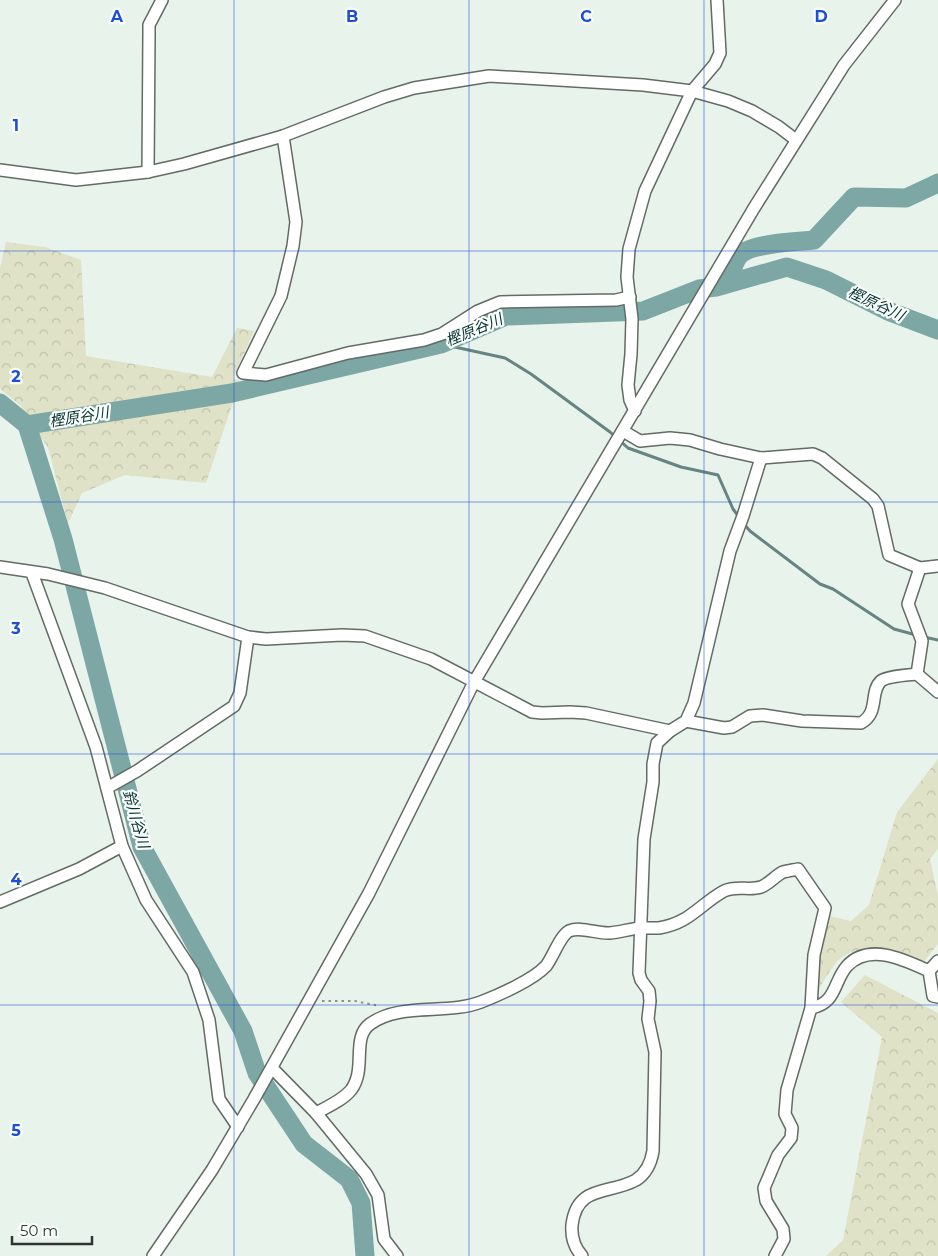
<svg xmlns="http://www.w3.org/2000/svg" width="938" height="1256" font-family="Montserrat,'Noto Sans JP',sans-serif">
  <defs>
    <pattern id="forest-crowns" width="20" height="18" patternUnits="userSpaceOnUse" patternTransform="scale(1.25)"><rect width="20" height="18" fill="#dfe2c7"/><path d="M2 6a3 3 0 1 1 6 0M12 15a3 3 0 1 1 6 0" fill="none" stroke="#c0c2ab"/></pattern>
  </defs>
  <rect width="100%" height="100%" fill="#e8f3eb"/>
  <g fill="url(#forest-crowns)">
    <polygon points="6,242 45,247 81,260 86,356 212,377 237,328 254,331 233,378 240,381 206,483 125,475 82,493 68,523 48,448 20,405 0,389 0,268"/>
    <path d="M938,759V849L930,859L938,896V944L922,964C897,955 866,939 841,958C832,965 823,983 816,993L817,973L829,916L851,921L869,905L897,812Z"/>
    <polygon points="865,975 938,1013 938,1256 826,1256 843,1240 882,1037 841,1002"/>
  </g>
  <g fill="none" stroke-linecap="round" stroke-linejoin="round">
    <g stroke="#668482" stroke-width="3">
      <polyline points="441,344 505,358 531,374 610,432 628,448 681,467 718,475 733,509 739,517"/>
      <polyline points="744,524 750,531 820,584 833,589 894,629 916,635"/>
      <polyline points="924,637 938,640"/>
    </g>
    <g stroke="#7da7a5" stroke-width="19">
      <path d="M727,283C731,275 733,264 738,257C748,243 797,242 814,240L854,197L906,198L938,183"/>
      <polyline points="0,403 27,425 63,539 142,847 243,1031 257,1073 304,1144 349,1179 361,1203 365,1256"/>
      <polyline points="27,425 232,393 441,344 506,316 643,311 699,289 716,287 787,267 826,280 888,311 938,330"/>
    </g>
    <g stroke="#626b64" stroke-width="14">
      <g id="minor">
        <polyline points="283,136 296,222 293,246 281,296 243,373 266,375 348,353 424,340 442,334 478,311 500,302 616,300 630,297"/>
        <polyline points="0,170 76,180 148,172 184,164 283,136 384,97 414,88 489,76 643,85 692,91 728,101 752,111 779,127 796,140"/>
        <polyline points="148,172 149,33 149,25 162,0"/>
        <polyline points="635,411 630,400 628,385 631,354 632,319 627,277 629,249 645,191 692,91 715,64 720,53 717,0"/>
        <polyline points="623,431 640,441 670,438 690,440 720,449 761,458 813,454 822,458 873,499 878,506 889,555 920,568 938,566"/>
        <polyline points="0,567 48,574 105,588 248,637 266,639 342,635 365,636 431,659 532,712 542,713 570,712 586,713 670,731"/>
        <polyline points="32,573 96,747 122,846 146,900 193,972 209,1020 219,1099 238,1127"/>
        <polyline points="917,674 922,641 908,604 920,568"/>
        <polyline points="917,674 938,692"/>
        <path d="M686,721L724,728L732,727L750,716L763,715L802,721L861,723C880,712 869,692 881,681C887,676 909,675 917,674"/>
        <polyline points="107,788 137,771 234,706 240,693 248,637"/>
        <polyline points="0,902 79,869 122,846"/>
        <polyline points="929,971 938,961"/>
        <path d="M811,1008C837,1003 833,982 847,966C869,942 905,960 929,971L933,996L938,997"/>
        <polyline points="272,1068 316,1113 366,1174 378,1195 384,1239 397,1256"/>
        <path d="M316,1113C327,1107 343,1100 351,1090C367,1069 351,1038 370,1024C400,1002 447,1015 481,1002C499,995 533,980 546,966C553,957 560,936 569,931C581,926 597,934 610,933C620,932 630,929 640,928C646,928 653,928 659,928C690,923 699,905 724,891C737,885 749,891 761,887C769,884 775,876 783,872C787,871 793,870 798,869L825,908L814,955L811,1008L787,1090L785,1114L792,1128L791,1138L778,1155L764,1188L766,1201L783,1229L784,1239L775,1256"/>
        <polyline points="153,1256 212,1170 254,1099 369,893 474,682 754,208 844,65 895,0"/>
        <path d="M582,1256C574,1247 571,1237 572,1225C577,1184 609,1195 636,1180C647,1173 651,1163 653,1151L655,1052L648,1019L650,1001L649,991L641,980L639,973L644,839L653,782V764L657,743L670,731L686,721L694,703L730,551L743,516L761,458"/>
      </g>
    </g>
    <polyline stroke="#8b928d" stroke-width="2" stroke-dasharray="2.5 4" stroke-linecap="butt" points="322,1001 355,1001 380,1006"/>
    <use href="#minor" stroke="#fff" stroke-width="11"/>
  </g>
  <path fill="none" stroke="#1d4ed8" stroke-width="1" stroke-opacity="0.55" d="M234,0V1256M469,0V1256M704,0V1256M0,251H938M0,502H938M0,754H938M0,1005H938"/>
  <g text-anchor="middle" stroke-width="4.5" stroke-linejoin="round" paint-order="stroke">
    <g font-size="15" font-style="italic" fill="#073232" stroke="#fafefb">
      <text transform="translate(876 304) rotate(25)" y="5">樫原谷川</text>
      <text transform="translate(474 330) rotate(-23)" y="5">樫原谷川</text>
      <text transform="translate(79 417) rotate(-9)" y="5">樫原谷川</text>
      <text transform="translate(136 819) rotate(74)" y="5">鈴川谷川</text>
    </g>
  </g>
  <g font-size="16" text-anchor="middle" font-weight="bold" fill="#1d4ed8" stroke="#fafefb" stroke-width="4.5" stroke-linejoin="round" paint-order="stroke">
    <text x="117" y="22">A</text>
    <text x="352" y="22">B</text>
    <text x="586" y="22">C</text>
    <text x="821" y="22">D</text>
    <text x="16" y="131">1</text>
    <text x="16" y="382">2</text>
    <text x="16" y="634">3</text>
    <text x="16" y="885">4</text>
    <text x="16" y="1136">5</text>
  </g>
  <path d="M12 1236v8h80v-8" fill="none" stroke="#303431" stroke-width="2.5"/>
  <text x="20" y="1236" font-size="15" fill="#303431" stroke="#fafefb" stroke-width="4" paint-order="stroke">50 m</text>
</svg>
